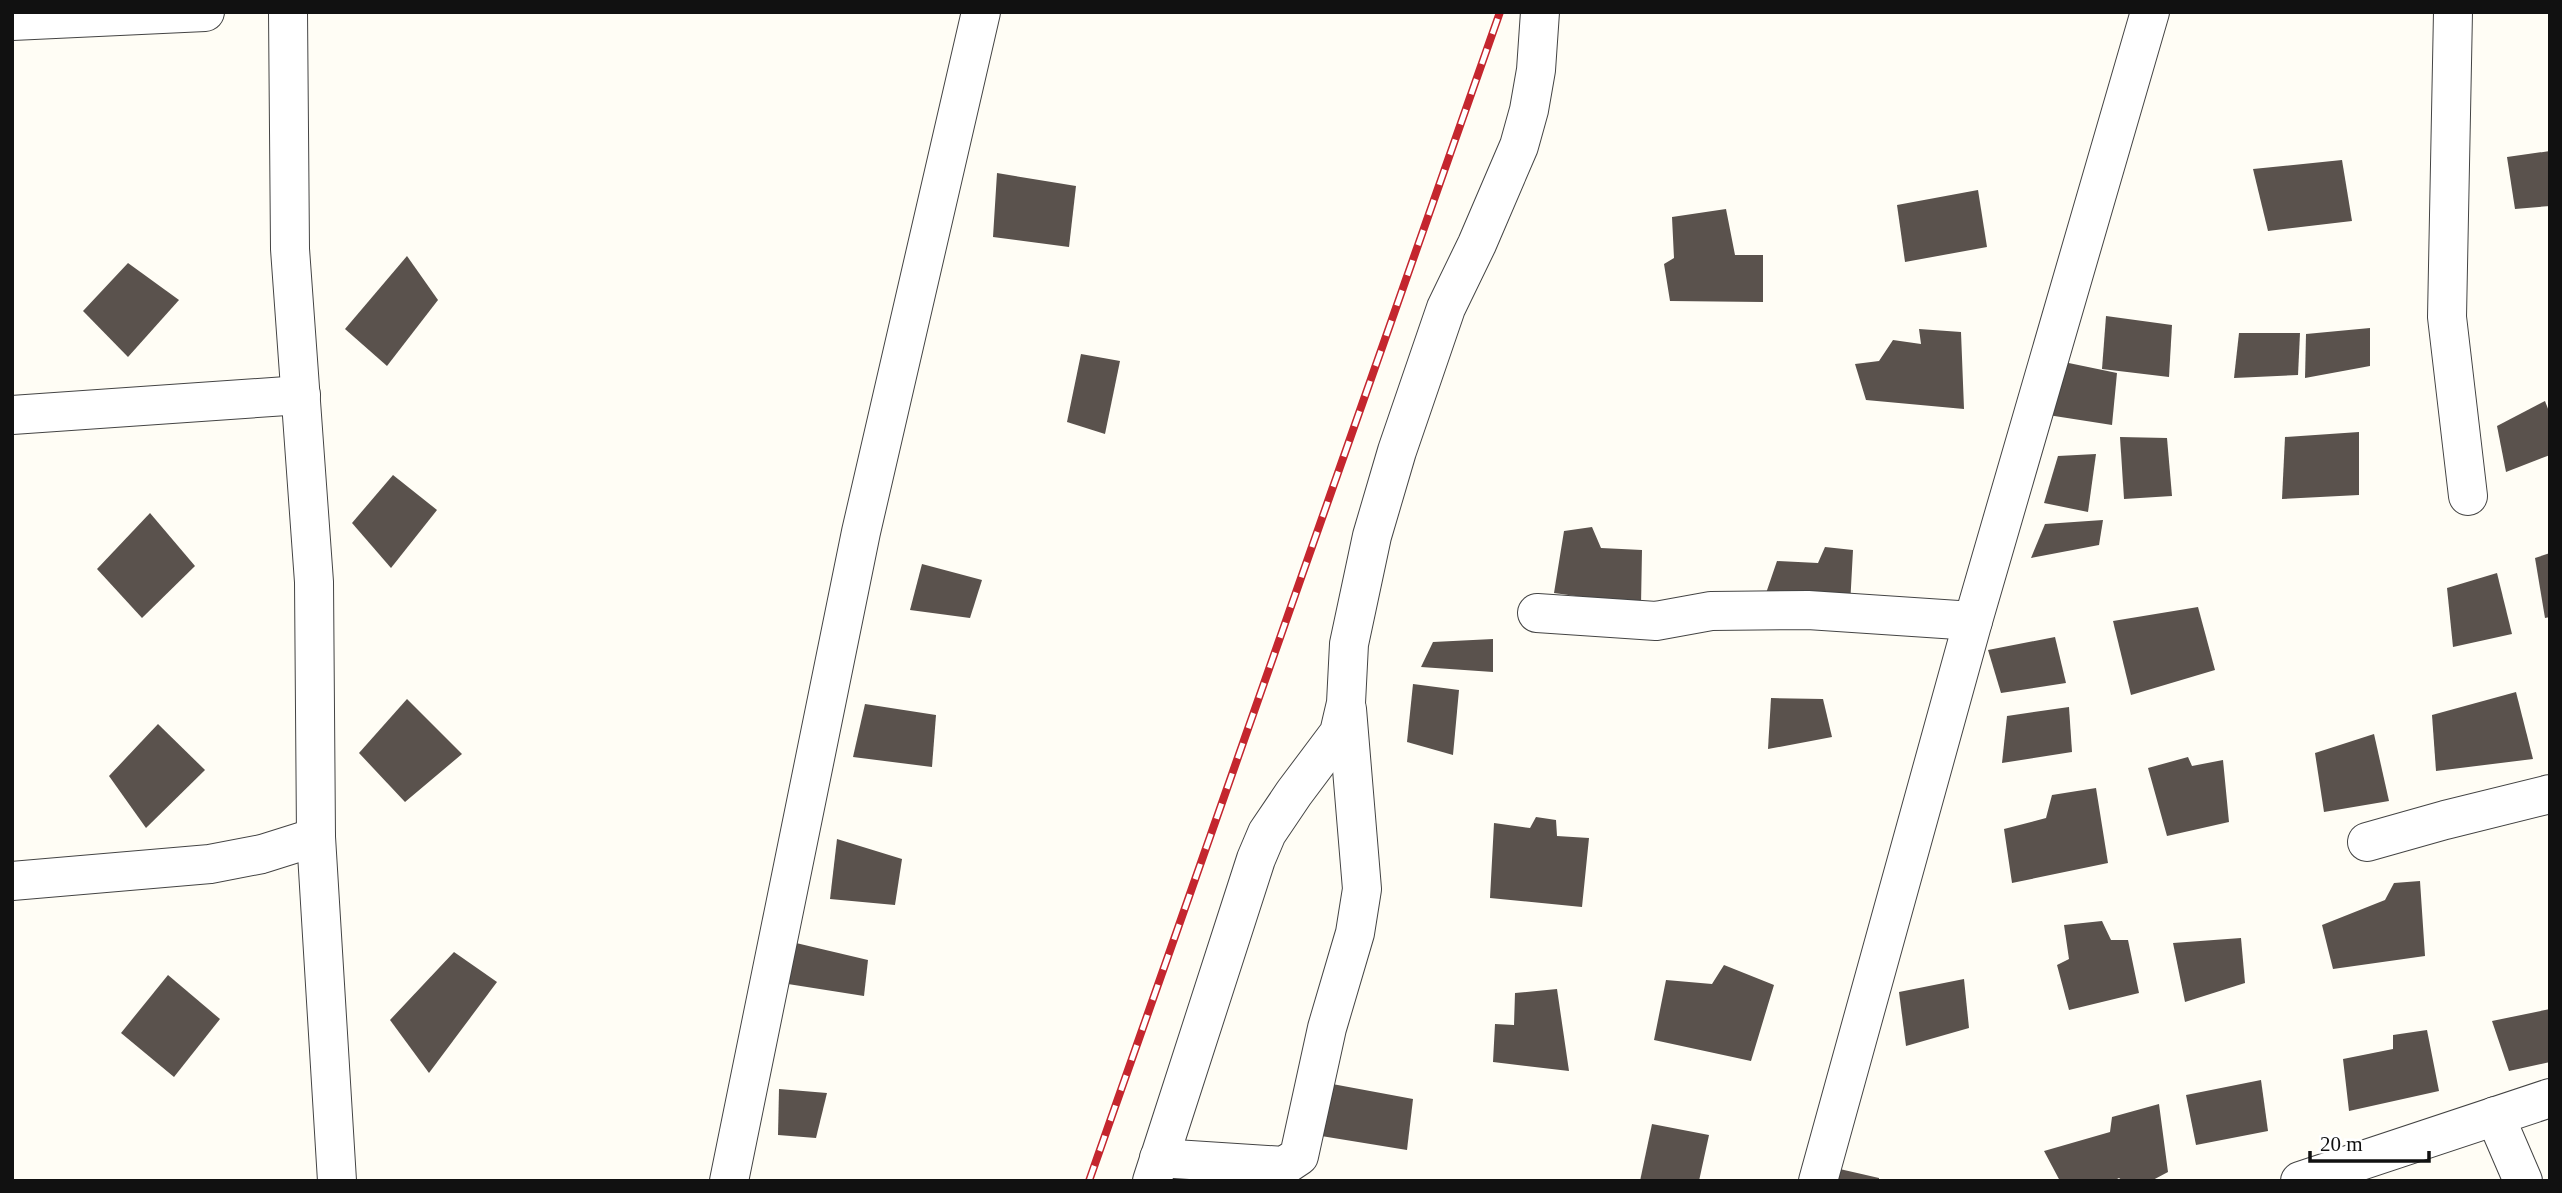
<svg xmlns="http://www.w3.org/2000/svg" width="2562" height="1193" font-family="Georgia,serif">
  <rect width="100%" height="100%" fill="#fffdf5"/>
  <g fill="#5a524d">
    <polygon points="2550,151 2550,206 2515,209 2507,157"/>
    <polygon points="2342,160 2352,221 2268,231 2253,169"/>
    <polygon points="997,173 1076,186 1069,247 993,237"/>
    <polygon points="1978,190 1987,247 1905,262 1897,205"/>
    <polygon points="1726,209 1735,255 1763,255 1763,302 1670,301 1664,264 1674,258 1672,217"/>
    <polygon points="407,256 438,300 387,366 345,329"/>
    <polygon points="128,263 179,300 128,357 83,311"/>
    <polygon points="2106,316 2172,325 2169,377 2102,369"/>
    <polygon points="2370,328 2370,366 2305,378 2306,334"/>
    <polygon points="1919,329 1961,332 1964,409 1866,400 1855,364 1879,361 1893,340 1921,344"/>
    <polygon points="2239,333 2300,333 2298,375 2234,378"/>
    <polygon points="1081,354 1120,361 1105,434 1067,422"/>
    <polygon points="2059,361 2117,373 2112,425 2048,415"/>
    <polygon points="2545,401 2550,414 2550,455 2506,472 2497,426"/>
    <polygon points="2359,432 2359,495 2282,499 2285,437"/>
    <polygon points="2120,437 2167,438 2172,496 2124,499"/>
    <polygon points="2096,454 2088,512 2044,503 2058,456"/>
    <polygon points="393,475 437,510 391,568 352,523"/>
    <polygon points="150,513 195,566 142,618 97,569"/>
    <polygon points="2103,520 2099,545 2031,558 2045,524"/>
    <polygon points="1592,527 1601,548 1642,550 1641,605 1554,593 1564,531"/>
    <polygon points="1825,547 1853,550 1850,606 1764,599 1777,561 1818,563"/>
    <polygon points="2550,553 2550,617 2545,618 2535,558"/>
    <polygon points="922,564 982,580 970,618 910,610"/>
    <polygon points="2497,573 2512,634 2453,647 2447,588"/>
    <polygon points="2198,607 2215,670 2131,695 2113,621"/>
    <polygon points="2055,637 2066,683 2001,693 1988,650"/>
    <polygon points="1493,639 1493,672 1421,667 1433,642"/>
    <polygon points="1413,684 1459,690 1453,755 1407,742"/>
    <polygon points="2516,692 2533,759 2436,771 2432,715"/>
    <polygon points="1771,698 1823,699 1832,737 1768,749"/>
    <polygon points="407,699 462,754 405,802 359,753"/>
    <polygon points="865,704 936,715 932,767 853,757"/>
    <polygon points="2069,707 2072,752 2002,763 2007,716"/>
    <polygon points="158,724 205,770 146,828 109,776"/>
    <polygon points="2374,734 2389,801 2324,812 2315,753"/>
    <polygon points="2188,757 2192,766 2223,760 2229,822 2167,836 2148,768"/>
    <polygon points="2096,788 2108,863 2012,883 2004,829 2046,818 2052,795"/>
    <polygon points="1536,817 1556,820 1557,836 1589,838 1582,907 1490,898 1494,823 1530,828"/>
    <polygon points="837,839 902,859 895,905 830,899"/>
    <polygon points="2420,881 2425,956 2333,969 2322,925 2385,900 2394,883"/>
    <polygon points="2102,921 2111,940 2128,940 2139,993 2069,1010 2057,965 2069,959 2064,925"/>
    <polygon points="2241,938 2245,983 2185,1002 2173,943"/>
    <polygon points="796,943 868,960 864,996 788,984"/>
    <polygon points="454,952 497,982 429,1073 390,1020"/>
    <polygon points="1724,965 1774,985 1751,1061 1654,1040 1666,980 1712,984"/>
    <polygon points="168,975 220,1019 174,1077 121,1033"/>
    <polygon points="1964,979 1969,1028 1906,1046 1899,992"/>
    <polygon points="1557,989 1569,1071 1493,1062 1495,1024 1514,1025 1515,993"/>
    <polygon points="2550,1009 2550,1062 2509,1071 2492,1021"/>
    <polygon points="2427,1030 2439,1091 2349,1111 2343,1059 2393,1049 2393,1035"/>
    <polygon points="2261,1080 2268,1131 2196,1145 2186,1095"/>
    <polygon points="1327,1083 1413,1099 1407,1150 1309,1134"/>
    <polygon points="779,1089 827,1093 816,1138 778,1135"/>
    <polygon points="2159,1104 2168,1172 2151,1181 2123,1181 2119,1178 2113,1181 2060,1181 2044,1151 2110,1132 2112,1117"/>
    <polygon points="1652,1124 1709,1135 1699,1181 1640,1181"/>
    <polygon points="1831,1167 1879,1178 1879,1181 1829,1181"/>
  </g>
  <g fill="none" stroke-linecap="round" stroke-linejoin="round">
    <g stroke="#444" stroke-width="40">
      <g id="street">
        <polyline points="288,12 290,249 314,582 316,837 337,1181"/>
        <polyline points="2453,12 2447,317 2468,496"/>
        <polyline points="12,21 205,12"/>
        <polyline points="12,415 301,395"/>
        <polyline points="1537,613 1656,621 1711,611 1808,610 1973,621"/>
        <polyline points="2367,842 2445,820 2550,794"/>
        <polyline points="12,881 210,864 262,854 316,837"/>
        <polyline points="2495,1116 2523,1181"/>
        <polyline points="1159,1158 1284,1166 1299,1156 1327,1028 1355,933 1362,889 1347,709"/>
        <polyline points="729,1181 861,532 981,12"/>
        <polyline points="1152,1181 1256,859 1267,833 1294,793 1339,733 1346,703 1349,644 1372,536 1397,451 1446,308 1477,244 1519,146 1529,110 1536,70 1540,12"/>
        <polyline points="1818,1181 1973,621 2150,12"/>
        <polyline points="2300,1181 2550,1098"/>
      </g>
    </g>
    <use href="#street" stroke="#fff" stroke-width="38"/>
    <g stroke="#c4262e" stroke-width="8">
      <polyline id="rail" points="1089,1181 1500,12"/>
    </g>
    <use href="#rail" stroke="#fff" stroke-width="5" stroke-dasharray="16" stroke-linecap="butt"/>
  </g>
  <rect width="2562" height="1193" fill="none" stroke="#111111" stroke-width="28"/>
  <path d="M2310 1151v10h119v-10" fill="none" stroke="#111111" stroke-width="3.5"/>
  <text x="2320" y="1151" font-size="21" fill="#111111" stroke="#ffffff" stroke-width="5" paint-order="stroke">20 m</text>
</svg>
